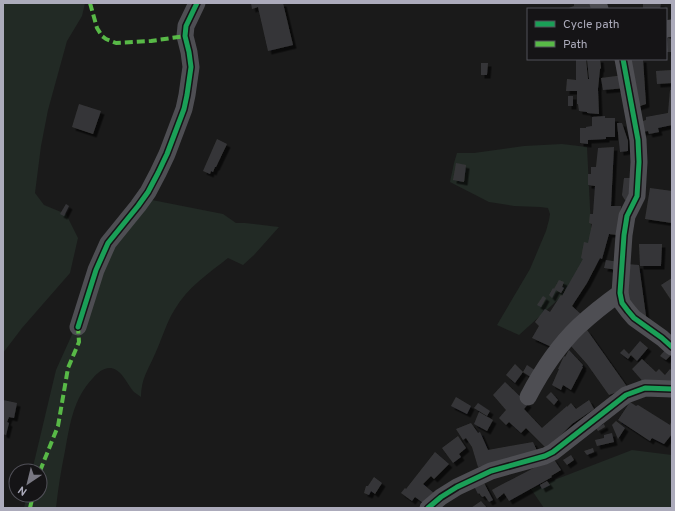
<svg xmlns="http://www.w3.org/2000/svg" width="675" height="511" font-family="Overpass,sans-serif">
  <defs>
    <filter id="shadow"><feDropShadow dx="3.5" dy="3.5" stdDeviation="0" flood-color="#0009"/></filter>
  </defs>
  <rect width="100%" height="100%" fill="#1a1a1a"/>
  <g fill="#222a25">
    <polygon points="3,3 85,3 82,16 67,41 48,110 41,146 35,193 44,205 66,214 78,238 70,273 22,328 3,353"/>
    <polygon points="562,144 587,147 593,268 519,335 497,325 530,269 546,231 549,220 550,214 548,208 540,207 514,206 489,202 450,182 454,163 457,153 474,153 524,146"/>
    <path d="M147,199L223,214L236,223H245L279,227L254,255L243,265L228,258C209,273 187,288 175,309C166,323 162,339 155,354C148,370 141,379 141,397C139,395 136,394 134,392C127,384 122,370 111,368C104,367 97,373 93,378C73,399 70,424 65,451C61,470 58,489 56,508H24L27,495H40V471H32L56,370L112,246Z"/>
    <polygon points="632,450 672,455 672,508 544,508 531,489"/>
  </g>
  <g fill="#363638" filter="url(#shadow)">
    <polygon points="251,3 283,3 293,45 268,51 258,7 252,9"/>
    <polygon points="574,3 594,3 595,9 566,9 574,6"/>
    <polygon points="643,3 661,3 660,9 643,9"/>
    <polygon points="668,38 672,39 672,52 667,52"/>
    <polygon points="576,59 586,59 588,79 589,79 587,59 600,59 601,68 600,69 598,89 599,114 587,113 587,112 579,111 578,104 577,104 577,91 566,91 567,79 576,80"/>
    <polygon points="627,59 643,59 646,104 637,107"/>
    <polygon points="481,63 488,63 487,75 481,75"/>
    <polygon points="672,70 672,83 657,84 656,71"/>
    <polygon points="624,75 626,88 603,90 601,78"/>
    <polygon points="670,90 672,90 672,125 658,128 659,132 649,134 648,131 642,132 640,122 646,120 646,117 668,113"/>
    <rect x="568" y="96" width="5" height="10"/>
    <polygon points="79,104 101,111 93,134 72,127"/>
    <polygon points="605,116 605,118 615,118 615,137 606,137 606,139 588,140 588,144 580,143 580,128 586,128 586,127 592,126 592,117"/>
    <polygon points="617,123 622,123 628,141 628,151 620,152"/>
    <polygon points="217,139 227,144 216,167 215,167 213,172 211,171 210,174 203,171"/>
    <polygon points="614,147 611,206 621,206 618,235 609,234 602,259 600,258 587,283 572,306 584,317 556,349 532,338 539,326 535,322 545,309 550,312 561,295 562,296 583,259 581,258 584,242 588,243 592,224 589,223 590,214 593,214 595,186 588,185 588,174 591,174 591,167 596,167 598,148"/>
    <polygon points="456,163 466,165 464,182 453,180"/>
    <polygon points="624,178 635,178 631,201 625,200 623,197 622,195"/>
    <polygon points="650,188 672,191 672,223 645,219"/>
    <polygon points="66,204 69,206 64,216 60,214"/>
    <polygon points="639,244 662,244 661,266 640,266"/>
    <polygon points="606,260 619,262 618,270 604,268"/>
    <polygon points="626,264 639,265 646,316 644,323 628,300"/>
    <polygon points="672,278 672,299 671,300 661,285"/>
    <polygon points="559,280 564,282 562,287 564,288 561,293 556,290 552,298 549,295 553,288 554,289"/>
    <polygon points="543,296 546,298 541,307 537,305"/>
    <polygon points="587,330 628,388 609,395 587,364 571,346"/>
    <polygon points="640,341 648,348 637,361 631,355 628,359 620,353 624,349 629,354"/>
    <polygon points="666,349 672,354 666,360 660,356"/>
    <polygon points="569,350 583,365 582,367 583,367 571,390 563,385 561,390 552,385 559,369 558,369 564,356 565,357"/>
    <polygon points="642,359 656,372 659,369 665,375 670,369 672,371 672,387 646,385 632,369"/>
    <polygon points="515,364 523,372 527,365 536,371 532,378 523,372 515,383 506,375"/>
    <polygon points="505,382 528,404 524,409 542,428 567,406 567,407 571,403 576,409 589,400 594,409 572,424 561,435 546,448 526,428 521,433 509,422 506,425 499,418 506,410 493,395"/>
    <polygon points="551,392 558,400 554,405 546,397"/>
    <polygon points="456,397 471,406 467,414 451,406"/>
    <polygon points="3,400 17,403 14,418 9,417 7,422 9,423 6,435 3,434"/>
    <polygon points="630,402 636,406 638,405 670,425 672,419 672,434 664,444 652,438 650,441 618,420"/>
    <polygon points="478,403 490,411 487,416 474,408"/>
    <polygon points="479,412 493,420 487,431 474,424"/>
    <polygon points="616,421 625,428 618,439 612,425"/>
    <polygon points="471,423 478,433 480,432 488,450 533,442 538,453 522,459 478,467 472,447 466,438 463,440 456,429"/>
    <polygon points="604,424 605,427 598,431 596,428"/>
    <polygon points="612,433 614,442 597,446 595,440 604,438 604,435"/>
    <polygon points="458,436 466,448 459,454 461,457 453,463 442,448"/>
    <polygon points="593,448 594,452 587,455 584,451"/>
    <polygon points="435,452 449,464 434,479 431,476 423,484 435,494 426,505 415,497 412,501 401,493 405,488 406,489"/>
    <polygon points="571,455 574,460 567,465 563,460"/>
    <polygon points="553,458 561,470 551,476 552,477 509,501 504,493 497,499 492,490 499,486"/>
    <polygon points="374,477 382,483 375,494 371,491 369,495 364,493 366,486 368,486"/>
    <polygon points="483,481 493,500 489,502 485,496 482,497 479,493 478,494 474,486"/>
    <polygon points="547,481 550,485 542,489 540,485"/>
    <polygon points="481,501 487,508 471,508"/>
  </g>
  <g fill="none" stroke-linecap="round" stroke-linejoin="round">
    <g stroke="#4e4e53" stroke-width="17">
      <polyline points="598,3 600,9"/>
      <polyline points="666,29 672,28"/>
      <polyline points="623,59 638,140 639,162 637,196 627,216 624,235 620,293 622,303 628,311 634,318 662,338 672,347"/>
      <polyline points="78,327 96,270 108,243 138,206 148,192 158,173 167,154 184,109 187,95 191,67 189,52 185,36 186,26 197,3"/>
      <path d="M528,397C541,372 559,345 579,326C592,314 606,303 620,293"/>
      <polyline points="428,508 441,497 457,487 491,471 545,456 553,452 626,395 645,388 672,389"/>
    </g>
    <g stroke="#58b947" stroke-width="4" stroke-dasharray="8 4" stroke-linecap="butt">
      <polyline points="90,3 97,28 102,36 106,39 116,43 151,41 185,36"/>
      <polyline points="40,471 58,426 68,368 79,342 78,327"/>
      <polyline points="30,508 33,495"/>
    </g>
    <g stroke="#151416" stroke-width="8">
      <g id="cycleway">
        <polyline points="623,59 638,140 639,162 637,196 627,216 624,235 620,293 622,303 628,311 634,318 662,338 672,347"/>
        <polyline points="78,327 96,270 108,243 138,206 148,192 158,173 167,154 184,109 187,95 191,67 189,52 185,36 186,26 197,3"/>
        <polyline points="428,508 441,497 457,487 491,471 545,456 553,452 626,395 645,388 672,389"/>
      </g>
    </g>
    <use href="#cycleway" stroke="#1a9f57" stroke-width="5"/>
  </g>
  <rect width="675" height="511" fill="none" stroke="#acabbb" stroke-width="8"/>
  <rect x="527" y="8" width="140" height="52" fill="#151416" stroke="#515058"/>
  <rect x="535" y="21" width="20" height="6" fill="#1a9f57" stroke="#515058"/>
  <text x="563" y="28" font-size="12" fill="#acabbb">Cycle path</text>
  <rect x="535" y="41" width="20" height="6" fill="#58b947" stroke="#515058"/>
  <text x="563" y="48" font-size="12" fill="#acabbb">Path</text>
  <g transform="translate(28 483) rotate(215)"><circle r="19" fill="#151416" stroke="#515058"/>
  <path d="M0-3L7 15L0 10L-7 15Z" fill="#797883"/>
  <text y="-6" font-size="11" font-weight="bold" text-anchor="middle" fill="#acabbb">N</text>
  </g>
</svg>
